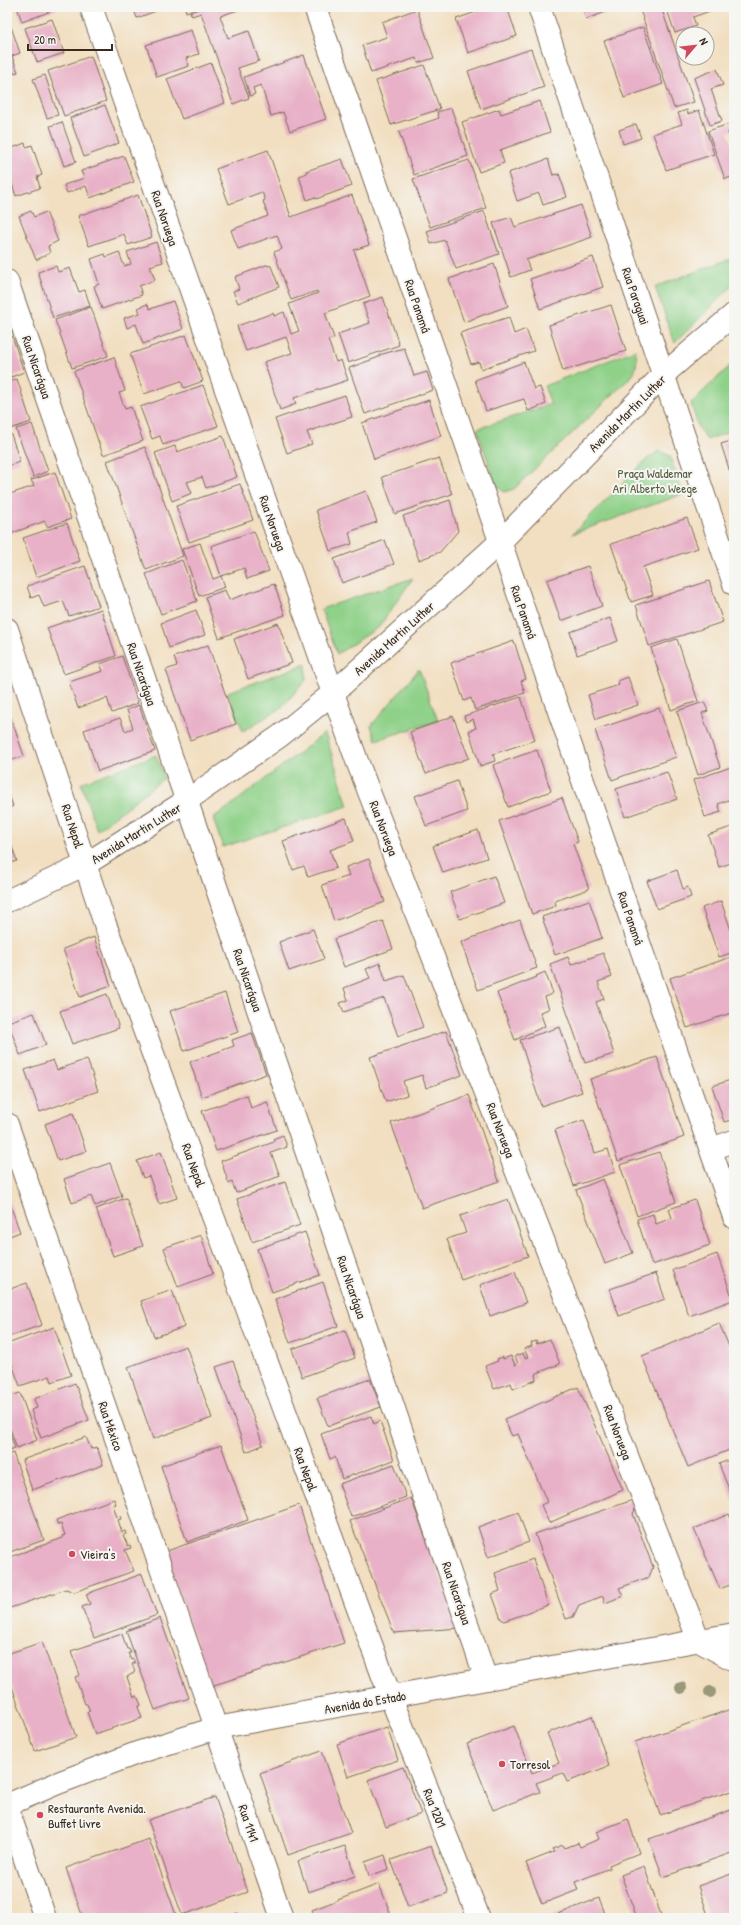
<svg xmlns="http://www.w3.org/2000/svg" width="741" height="1925" font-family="'Patrick Hand',sans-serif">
  <rect width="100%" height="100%" fill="#f6f6f2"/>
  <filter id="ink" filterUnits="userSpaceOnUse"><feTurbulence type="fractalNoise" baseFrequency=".025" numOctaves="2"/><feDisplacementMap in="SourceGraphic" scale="8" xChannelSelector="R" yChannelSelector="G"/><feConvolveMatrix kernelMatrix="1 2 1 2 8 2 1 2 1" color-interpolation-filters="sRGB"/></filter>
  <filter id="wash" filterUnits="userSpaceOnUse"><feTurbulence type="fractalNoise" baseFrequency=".012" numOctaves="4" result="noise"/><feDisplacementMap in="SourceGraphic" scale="16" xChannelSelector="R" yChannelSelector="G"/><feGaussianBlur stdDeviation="0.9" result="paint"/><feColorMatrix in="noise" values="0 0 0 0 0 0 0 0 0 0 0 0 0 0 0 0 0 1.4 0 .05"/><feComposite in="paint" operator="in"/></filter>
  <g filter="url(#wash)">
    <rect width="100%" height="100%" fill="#f2dfc1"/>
    <g fill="#8fd189" stroke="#657e54">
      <polygon points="734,257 734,284 675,343 655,287"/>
      <path d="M635,350C638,359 637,366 633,375L514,489L504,492L496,485L477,429L551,404L544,386Z"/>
      <polygon points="734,362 734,430 707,440 698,427 691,403"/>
      <polygon points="659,451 670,456 683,494 572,534 647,459"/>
      <polygon points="413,578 379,627 337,654 321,609"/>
      <polygon points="306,664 306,680 281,708 243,731 228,692"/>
      <polygon points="419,669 438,721 376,740 371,726"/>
      <polygon points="325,733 348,806 223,847 213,819"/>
      <polygon points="156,755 164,778 97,830 81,783"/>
    </g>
    <g id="blocks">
      <g fill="#e8b1c7">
        <polygon points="17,7 62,7 22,22"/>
        <polygon points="133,7 167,7 137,18"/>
        <polygon points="185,7 200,7 186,12"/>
        <polygon points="204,7 247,7 220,16 228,38 249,31 259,61 238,68 249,98 233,104 201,13 192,16 190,12"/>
        <polygon points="490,7 507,7 517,36 468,53 456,19"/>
        <polygon points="582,7 621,7 586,19"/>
        <polygon points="639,7 661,7 694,102 674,108"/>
        <polygon points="666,7 721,7 693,17 696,26 675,33"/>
        <polygon points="417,9 434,58 418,63 416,58 371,73 362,45 387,37 382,22"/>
        <polygon points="7,15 20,53 12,56 18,72 7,75"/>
        <polygon points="52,19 64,53 37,62 25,28"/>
        <polygon points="643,27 663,84 624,98 604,41"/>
        <polygon points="191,30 199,54 186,58 189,66 157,77 146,45"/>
        <polygon points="531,49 544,87 481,109 468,71"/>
        <polygon points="304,55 326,119 290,131 283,112 271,116 261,85 253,88 255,94 250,96 244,77"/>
        <polygon points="91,56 106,101 64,116 48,71"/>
        <polygon points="211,63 225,103 182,119 167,79"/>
        <polygon points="424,65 440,109 391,125 376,81"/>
        <polygon points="717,69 723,85 711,89 722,121 710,125 694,78"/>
        <polygon points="45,75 58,115 47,118 33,79"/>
        <polygon points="540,101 550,132 500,150 504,163 479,172 462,122 499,109 501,114"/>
        <polygon points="105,105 119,143 84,157 70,118"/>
        <polygon points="451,108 468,156 414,175 399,132 439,118 437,112"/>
        <polygon points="687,110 688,114 699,110 714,154 666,170 653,134 682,124 678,113"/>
        <polygon points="62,122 76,162 64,166 50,126"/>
        <polygon points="732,123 734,130 728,132 734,150 734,176 725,179 708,131"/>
        <polygon points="636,124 641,138 623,144 619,130"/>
        <polygon points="25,143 26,147 32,145 42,175 37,177 40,188 16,196 7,169 7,150"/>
        <polygon points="268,150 291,217 352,195 369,245 354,250 370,296 325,313 334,338 328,340 336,362 341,360 348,380 294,398 296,404 280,410 264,362 292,353 286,337 246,351 237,326 273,313 274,316 284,312 291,334 299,331 289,304 318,293 317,291 291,300 274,252 282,249 277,235 238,249 231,230 268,216 263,201 265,200 262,192 229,204 216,169"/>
        <polygon points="124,156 134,182 90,198 86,186 67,193 64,185 84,178 81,171"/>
        <polygon points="342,159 352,186 316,199 315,197 307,200 299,176 307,173 306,171"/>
        <polygon points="548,159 553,175 559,174 567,197 543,205 539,193 517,201 508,173"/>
        <polygon points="469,160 486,208 430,227 413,179"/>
        <polygon points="138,195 152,237 128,245 124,234 89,246 78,216"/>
        <polygon points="581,205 592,237 526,260 530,270 511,277 493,223 511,217 515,227"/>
        <polygon points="31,211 34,217 46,212 58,241 48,246 50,253 36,260 19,216"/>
        <polygon points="484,211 499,254 456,269 445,240 431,244 427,231"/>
        <polygon points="156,242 163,262 150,266 155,280 139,286 142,295 102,309 94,286 99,284 91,259 105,254 106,257 119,252 124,266 131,264 127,252"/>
        <polygon points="593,257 603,287 540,309 530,279"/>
        <polygon points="494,264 508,306 464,322 449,279"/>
        <polygon points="266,265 271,266 279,287 238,303 233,291 239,289 235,277"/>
        <polygon points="56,266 58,272 70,268 79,292 85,290 90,306 53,318 38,272"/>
        <polygon points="383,297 399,345 348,363 338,334 370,323 363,304"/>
        <polygon points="173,301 183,329 143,344 136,324 127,328 124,318 140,313 138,308 147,304 150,309"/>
        <polygon points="611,305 626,351 563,371 549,325"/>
        <polygon points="91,307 108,356 72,368 55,320"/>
        <polygon points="509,317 514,334 526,329 534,351 481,369 479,362 471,364 460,333"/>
        <polygon points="186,335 203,381 184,388 181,381 144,394 130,354"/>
        <polygon points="12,336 24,372 11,377 9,371 7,372 7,338"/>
        <polygon points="404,348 414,376 427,372 433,390 365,414 349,368 379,357 379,355"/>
        <polygon points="114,357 125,391 119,393 125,409 131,407 143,441 103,455 74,371"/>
        <polygon points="524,362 534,389 540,387 546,404 528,411 524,399 486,411 475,380"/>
        <polygon points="17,379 31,422 7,430 7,383"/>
        <polygon points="203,385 218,426 163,445 160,436 152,439 140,407"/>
        <polygon points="345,395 352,417 307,432 312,444 287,453 275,419"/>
        <polygon points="429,400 441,436 374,459 362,423"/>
        <polygon points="32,424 48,471 33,477 16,429"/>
        <polygon points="11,434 20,462 7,466 7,435"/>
        <polygon points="223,436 237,477 206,488 202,477 187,482 192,493 172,501 155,453 175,446 177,452"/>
        <polygon points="734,440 734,471 730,472 721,444"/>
        <polygon points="145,447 183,556 146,570 107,461"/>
        <polygon points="439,458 452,494 395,514 382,477"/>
        <polygon points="55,472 71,519 47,527 45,521 7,535 7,495 34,486 31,480"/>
        <polygon points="240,484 253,520 189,542 176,506"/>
        <polygon points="366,491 377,522 349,532 352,544 330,551 316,510"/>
        <polygon points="450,500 458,531 440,552 419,560 403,516"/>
        <polygon points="687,518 698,548 643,567 653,595 631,602 611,544"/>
        <polygon points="67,523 80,561 36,577 23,538"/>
        <polygon points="254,531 269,571 247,579 244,568 221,576 225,587 199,596 182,549 200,543 213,579 221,576 211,546"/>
        <polygon points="385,540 394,564 342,583 334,559"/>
        <polygon points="182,560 197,601 161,614 146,574"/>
        <polygon points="85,566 99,606 69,616 63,601 44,607 39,595 31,598 27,586"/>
        <polygon points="588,566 602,606 561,621 547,580"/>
        <polygon points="709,581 723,622 649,646 636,605"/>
        <polygon points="274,584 285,615 219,638 205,597 225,590 229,600"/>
        <polygon points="101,609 116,656 64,674 47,628"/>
        <polygon points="196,610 205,635 169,648 161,623"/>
        <polygon points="610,618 618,641 577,655 570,632"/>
        <polygon points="278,623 292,663 248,679 234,639"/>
        <polygon points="677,639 698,701 671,710 651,648"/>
        <polygon points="514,641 526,679 521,681 525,693 475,710 471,698 464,701 451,663"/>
        <polygon points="208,645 236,724 190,740 166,670 177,666 174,657"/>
        <polygon points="122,656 138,703 112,713 107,698 78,708 69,682 103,671 100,664"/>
        <polygon points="628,677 638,705 596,719 588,695 619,685 618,681"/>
        <polygon points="521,697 535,740 493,754 495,761 480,766 469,731 476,728 473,719 466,722 464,716"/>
        <polygon points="704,702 708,711 702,713 720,767 698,775 677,711"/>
        <polygon points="139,705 155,751 98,771 84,730 120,718 125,731 133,728 127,710"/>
        <polygon points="659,708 676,757 612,780 595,730"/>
        <polygon points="7,715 10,715 24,756 7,762"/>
        <polygon points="453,716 469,758 426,774 410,732"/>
        <polygon points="537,750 551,791 508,807 493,765"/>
        <polygon points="734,766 734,798 718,804 721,812 705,817 693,780"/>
        <polygon points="667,772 677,799 625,817 616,789"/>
        <polygon points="457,781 467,811 426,826 415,796"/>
        <polygon points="7,790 13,806 7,809"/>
        <polygon points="562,798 578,842 573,844 589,889 555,901 556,906 532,914 499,821"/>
        <polygon points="346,818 354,841 330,850 336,868 308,877 304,866 293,870 283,841"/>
        <polygon points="734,826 734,862 719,867 708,835"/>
        <polygon points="478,830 487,858 443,873 433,846"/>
        <polygon points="7,833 17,861 7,864"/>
        <polygon points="369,859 385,902 334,921 322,885 349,876 346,867"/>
        <polygon points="677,870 683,889 688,887 691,897 657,909 647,881"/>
        <polygon points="494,876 504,903 460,919 450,892"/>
        <polygon points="589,900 602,938 555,955 542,917"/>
        <polygon points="721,901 734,939 734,952 719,957 702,908"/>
        <polygon points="520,920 537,968 478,990 461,942"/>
        <polygon points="383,921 393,949 344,967 334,939"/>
        <polygon points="313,929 324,959 289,971 279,942"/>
        <polygon points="94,937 111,986 80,997 63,949"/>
        <polygon points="603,953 612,977 598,982 604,999 596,1002 614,1054 585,1063 550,964 568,957 571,965"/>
        <polygon points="734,956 734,1012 687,1028 670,978"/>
        <polygon points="380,963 386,981 404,975 423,1027 398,1036 384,998 344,1012 340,1003 348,1000 344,988 370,978 366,969"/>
        <polygon points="545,972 553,993 545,997 549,1009 540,1012 545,1026 515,1040 497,993 537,977 536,976"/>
        <polygon points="225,993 238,1032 184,1051 170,1011"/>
        <polygon points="107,994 119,1028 72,1044 60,1011"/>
        <polygon points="34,1013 46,1045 20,1055 8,1022"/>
        <polygon points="560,1027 582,1092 541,1106 520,1040"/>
        <polygon points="446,1031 462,1075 426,1088 422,1075 403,1081 407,1095 386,1102 370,1057"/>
        <polygon points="252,1033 266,1074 202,1097 190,1062 234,1046 232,1040"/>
        <polygon points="657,1057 684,1137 618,1161 590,1079"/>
        <polygon points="87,1059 98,1091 40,1112 25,1070 53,1060 57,1070"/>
        <polygon points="734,1079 734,1119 724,1122 712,1086"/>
        <polygon points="247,1095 251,1108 267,1102 277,1130 216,1151 202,1111"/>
        <polygon points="469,1095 499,1181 422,1208 391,1123"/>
        <polygon points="73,1113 86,1151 58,1161 45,1124"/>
        <polygon points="584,1120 595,1153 608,1149 615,1172 574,1186 555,1130"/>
        <polygon points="283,1135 287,1147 271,1153 280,1176 236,1193 232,1182 229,1184 221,1161 274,1142 273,1139"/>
        <polygon points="161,1152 177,1198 159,1204 149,1176 143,1178 137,1161"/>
        <polygon points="659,1152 676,1202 637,1216 620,1165"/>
        <polygon points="110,1163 122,1196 95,1206 91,1196 72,1203 64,1179"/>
        <polygon points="603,1179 633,1253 605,1264 576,1190"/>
        <polygon points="285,1182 300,1225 252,1242 237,1199"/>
        <polygon points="7,1196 20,1232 7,1237"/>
        <polygon points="126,1198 143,1246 113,1256 96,1209"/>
        <polygon points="508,1199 528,1256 461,1280 447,1239 466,1233 460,1216"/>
        <polygon points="695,1200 710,1245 652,1265 637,1219 653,1214 656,1224 672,1218 669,1209"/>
        <polygon points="305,1232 320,1275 272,1292 257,1249"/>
        <polygon points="201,1235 213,1274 178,1287 164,1248"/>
        <polygon points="717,1254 733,1300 689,1316 673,1270"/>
        <polygon points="515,1272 526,1303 490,1316 480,1285"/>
        <polygon points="656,1273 665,1299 619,1316 610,1289"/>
        <polygon points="323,1282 338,1326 290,1343 275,1299"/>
        <polygon points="27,1283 42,1325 7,1337 7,1290"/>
        <polygon points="172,1290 185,1327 154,1337 141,1301"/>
        <polygon points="719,1323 734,1358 734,1448 688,1467 642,1356"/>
        <polygon points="54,1327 71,1375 52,1382 50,1376 20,1386 7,1351 7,1344"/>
        <polygon points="345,1330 355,1358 302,1377 292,1349"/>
        <polygon points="550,1339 560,1364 535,1374 536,1380 513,1389 511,1383 494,1389 485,1366 498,1361 497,1359 503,1357 503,1359 511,1356 515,1365 518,1363 515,1356 523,1353 525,1358 528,1357 524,1349 532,1346 531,1343 536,1341 537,1344"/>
        <polygon points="186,1346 212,1418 153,1439 128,1367"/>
        <polygon points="233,1361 263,1445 246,1452 216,1367"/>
        <polygon points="7,1378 13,1395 20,1393 37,1440 17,1448 7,1421"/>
        <polygon points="370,1379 381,1407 328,1426 317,1398"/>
        <polygon points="75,1383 89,1420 41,1438 31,1410 37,1408 34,1399"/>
        <polygon points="578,1387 623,1490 549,1523 541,1505 547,1502 518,1434 512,1436 504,1419"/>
        <polygon points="371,1416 374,1424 380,1421 394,1460 342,1479 335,1457 330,1459 321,1434"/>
        <polygon points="7,1426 15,1448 7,1451"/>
        <polygon points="86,1437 91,1449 97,1447 103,1465 32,1490 22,1460"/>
        <polygon points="221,1445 248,1520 187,1542 161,1466"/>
        <polygon points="13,1453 44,1540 7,1553 7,1455"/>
        <polygon points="734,1458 734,1502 719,1464"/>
        <polygon points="394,1464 406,1497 351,1517 339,1484"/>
        <polygon points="411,1498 459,1628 394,1633 350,1521"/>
        <polygon points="114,1499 116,1504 113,1505 117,1517 120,1516 121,1519 118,1520 122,1532 125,1531 126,1534 123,1535 128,1546 130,1545 131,1548 125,1550 134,1571 74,1592 66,1589 7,1609 7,1558 63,1538 62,1536 65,1535 61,1524 58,1525 56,1520"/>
        <polygon points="633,1500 636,1507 633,1514 653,1567 649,1577 619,1588 623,1596 605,1603 603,1596 579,1605 573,1617 566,1619 535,1534"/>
        <polygon points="299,1505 344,1643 211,1686 164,1552"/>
        <polygon points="518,1512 529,1542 488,1557 478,1527"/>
        <polygon points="729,1514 734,1526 734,1583 720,1589 694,1529"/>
        <polygon points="533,1559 548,1605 505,1621 501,1619 492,1594 500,1591 495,1573"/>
        <polygon points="142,1574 157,1615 94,1638 82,1607 90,1604 86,1594"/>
        <polygon points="160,1618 189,1698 155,1710 126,1631"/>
        <polygon points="122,1634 127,1649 129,1649 131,1653 128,1653 131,1660 133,1659 135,1663 132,1664 135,1672 127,1677 134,1697 137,1696 141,1705 138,1707 142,1718 95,1734 87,1712 90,1711 87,1704 85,1704 75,1677 80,1675 71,1651"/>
        <polygon points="42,1642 76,1737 35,1751 7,1673 7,1654"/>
        <polygon points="734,1708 734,1790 660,1815 635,1742"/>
        <polygon points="592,1716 609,1766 567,1782 563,1773 536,1783 540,1792 493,1810 467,1744 514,1726 532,1773 559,1763 547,1733"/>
        <polygon points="387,1727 398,1760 348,1777 337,1744"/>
        <polygon points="322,1751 351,1833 288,1855 260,1773"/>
        <polygon points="403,1767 421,1814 386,1827 368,1780"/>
        <polygon points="215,1797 248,1892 182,1915 148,1820"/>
        <polygon points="734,1809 734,1852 663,1877 649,1839"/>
        <polygon points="628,1819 639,1853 609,1865 610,1868 575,1882 578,1890 542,1904 526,1863 554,1852 552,1849 563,1845 565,1848 578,1843 580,1847 599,1839 596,1832"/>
        <polygon points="149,1839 177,1918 83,1918 66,1868"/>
        <polygon points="345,1846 355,1876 308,1892 298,1861"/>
        <polygon points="431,1846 448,1893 408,1907 391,1860"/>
        <polygon points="385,1855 389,1869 369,1876 365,1862"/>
        <polygon points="644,1866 662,1918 637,1918 621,1875"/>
        <polygon points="734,1873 734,1918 709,1918 698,1886"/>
        <polygon points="379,1884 391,1915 384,1918 316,1918 312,1910"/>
        <polygon points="599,1898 606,1916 600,1918 548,1918"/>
        <polygon points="238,1913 239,1918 223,1918"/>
      </g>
    </g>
  </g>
  <g filter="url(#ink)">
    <use href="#blocks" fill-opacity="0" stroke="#7b6957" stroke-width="1"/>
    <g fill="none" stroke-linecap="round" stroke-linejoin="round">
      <g stroke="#7b6957" stroke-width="24">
        <g id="street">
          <polyline points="91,7 357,761 699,1641 734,1660"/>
          <polyline points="315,7 734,1217"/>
          <polyline points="539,7 734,584"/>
          <polyline points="7,281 205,854 486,1679"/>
          <polyline points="7,629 105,924 391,1698 479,1918"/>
          <polyline points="7,1124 282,1918"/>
          <polyline points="711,1149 734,1141"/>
        </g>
      </g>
      <g stroke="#7b6957" stroke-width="24">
        <polyline id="secondary" points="7,1807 45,1918"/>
      </g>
      <g stroke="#7b6957" stroke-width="24">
        <g id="primary">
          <polyline points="7,901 86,864 186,801 280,736 333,693 500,542 663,375 734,314"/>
          <polyline points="7,1805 58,1783 137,1753 216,1728 734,1634"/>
        </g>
      </g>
      <use href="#street" stroke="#fff" stroke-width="22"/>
      <use href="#secondary" stroke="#fff" stroke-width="22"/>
      <use href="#primary" stroke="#fff" stroke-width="22"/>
    </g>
    <g fill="#9b9779">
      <circle cx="681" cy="1688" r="6"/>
      <circle cx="710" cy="1692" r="6"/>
    </g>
  </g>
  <g fill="#d1495b" stroke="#f6f6f2" stroke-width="1.5">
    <circle cx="72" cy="1554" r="4"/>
    <circle cx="502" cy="1764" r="4"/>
    <circle cx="40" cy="1815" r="4"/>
  </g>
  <g text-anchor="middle" stroke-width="4" stroke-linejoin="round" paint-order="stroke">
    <g font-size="13" fill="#3b2a1e" stroke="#f6f6f2">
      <text transform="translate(165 218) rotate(71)" y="5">Rua Noruega</text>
      <text transform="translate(636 296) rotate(71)" y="5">Rua Paraguai</text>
      <text transform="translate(418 306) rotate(71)" y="5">Rua Panamá</text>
      <text transform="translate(37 367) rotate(71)" y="5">Rua Nicarágua</text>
      <text transform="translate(627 413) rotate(-45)" y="5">Avenida Martin Luther</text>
      <text transform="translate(273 523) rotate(71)" y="5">Rua Noruega</text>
      <text transform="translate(524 612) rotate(71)" y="5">Rua Panamá</text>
      <text transform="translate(394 638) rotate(-42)" y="5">Avenida Martin Luther</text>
      <text transform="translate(142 674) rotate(71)" y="5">Rua Nicarágua</text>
      <text transform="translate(73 826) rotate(72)" y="5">Rua Nepal</text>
      <text transform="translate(384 828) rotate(69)" y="5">Rua Noruega</text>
      <text transform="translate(136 833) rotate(-32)" y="5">Avenida Martin Luther</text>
      <text transform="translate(631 918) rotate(71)" y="5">Rua Panamá</text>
      <text transform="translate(248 980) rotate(71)" y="5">Rua Nicarágua</text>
      <text transform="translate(501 1130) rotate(69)" y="5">Rua Noruega</text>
      <text transform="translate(194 1165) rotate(70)" y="5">Rua Nepal</text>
      <text transform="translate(352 1287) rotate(71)" y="5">Rua Nicarágua</text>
      <text transform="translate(111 1426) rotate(71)" y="5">Rua México</text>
      <text transform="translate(618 1432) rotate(69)" y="5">Rua Noruega</text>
      <text transform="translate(306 1469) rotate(70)" y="5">Rua Nepal</text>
      <text transform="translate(457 1593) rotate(71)" y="5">Rua Nicarágua</text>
      <text transform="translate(365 1702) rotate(-10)" y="5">Avenida do Estado</text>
      <text transform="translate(435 1808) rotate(68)" y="5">Rua 1201</text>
      <text transform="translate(249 1823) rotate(71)" y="5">Rua 1141</text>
    </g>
    <g font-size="13" fill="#545c3e" stroke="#f6f6f2">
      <text x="655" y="478">Praça Waldemar<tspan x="655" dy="15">Ari Alberto Weege</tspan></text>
    </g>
    <g font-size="13" fill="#3b2a1e" stroke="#f6f6f2" text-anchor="start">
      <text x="80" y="1559">Vieira's</text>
      <text x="510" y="1769">Torresol</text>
      <text x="48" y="1813">Restaurante Avenida.<tspan x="48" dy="15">Buffet livre</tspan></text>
    </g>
  </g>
  <rect width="741" height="1925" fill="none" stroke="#f6f6f2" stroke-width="24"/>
  <g transform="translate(695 46) rotate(62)"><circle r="19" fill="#f6f6f2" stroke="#aba49d"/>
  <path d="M0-3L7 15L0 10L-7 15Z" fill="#d1495b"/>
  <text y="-6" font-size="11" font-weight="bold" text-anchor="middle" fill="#3b2a1e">N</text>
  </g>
  <path d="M28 44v6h84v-6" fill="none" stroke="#3b2a1e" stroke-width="2"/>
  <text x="34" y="44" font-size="12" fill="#3b2a1e" stroke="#f6f6f2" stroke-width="3" paint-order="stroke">20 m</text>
</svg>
